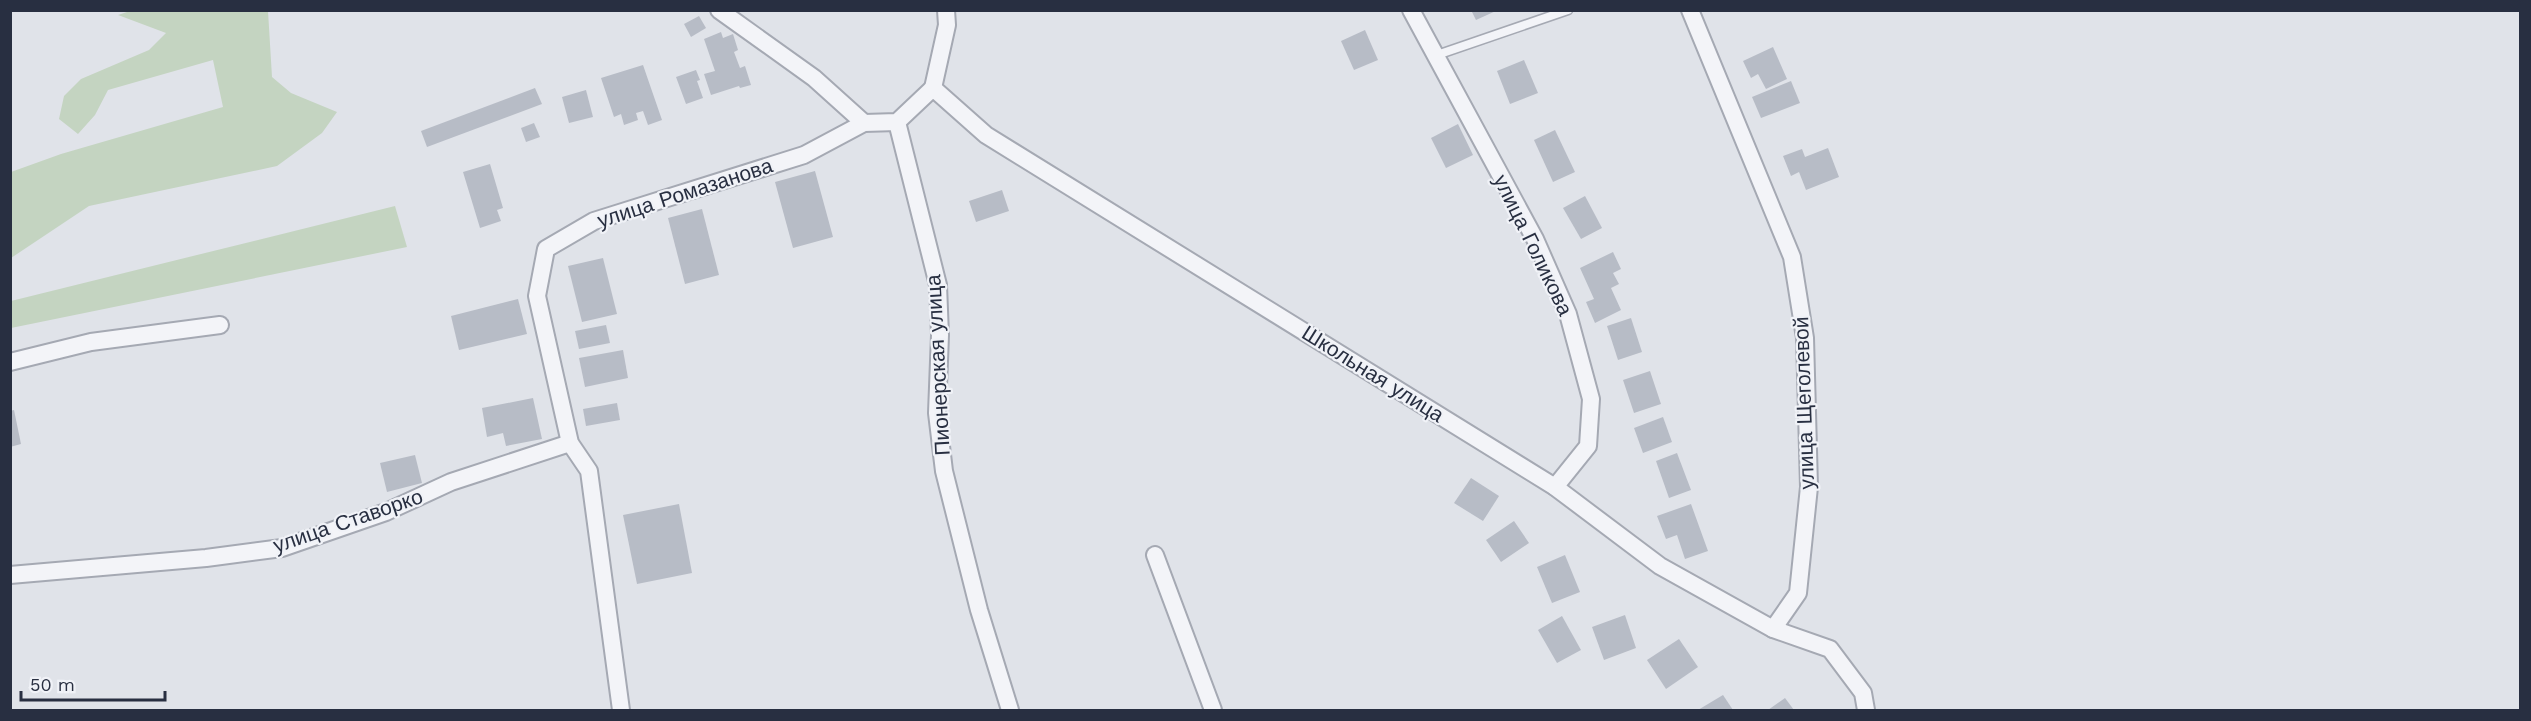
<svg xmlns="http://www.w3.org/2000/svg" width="2531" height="721" font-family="'Work Sans',sans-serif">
  <rect width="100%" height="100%" fill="#e0e3e9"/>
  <g fill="#c4d4c1">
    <polygon points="130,11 268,11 272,77 291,93 337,112 322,133 277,166 89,206 11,258 11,172 61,154 223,107 213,60 108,90 95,115 78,134 59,119 64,96 81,79 149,50 166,33 118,15"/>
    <polygon points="395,206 407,247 11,328 11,301"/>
  </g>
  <g fill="#b7bcc6">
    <polygon points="1471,10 1498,10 1476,20"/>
    <polygon points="699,16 706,28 691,37 684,24"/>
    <polygon points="1365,30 1378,60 1354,70 1341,41"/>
    <polygon points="721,32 723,38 733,34 738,50 734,52 740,68 745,66 751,85 740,88 739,86 711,95 704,74 715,71 704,39"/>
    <polygon points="1773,47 1787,79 1766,89 1758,74 1751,78 1743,61"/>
    <polygon points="1524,60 1538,93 1510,104 1497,71"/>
    <polygon points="643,65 662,120 648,125 643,111 636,113 638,120 624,125 621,114 614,117 601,78"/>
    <polygon points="696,70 700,80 697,81 703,98 686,104 676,77"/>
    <polygon points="1791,81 1800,103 1761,118 1752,97"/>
    <polygon points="535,88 542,104 427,147 421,131"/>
    <polygon points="586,90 593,117 569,123 562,97"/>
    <polygon points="534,123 540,137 526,142 521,128"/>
    <polygon points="1458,124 1473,155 1446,168 1431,138"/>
    <polygon points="1555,130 1575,172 1553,182 1534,140"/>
    <polygon points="1828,148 1839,177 1806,190 1799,172 1791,176 1783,156 1802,149 1805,157"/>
    <polygon points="490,164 503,208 497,210 501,221 480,228 463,172"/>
    <polygon points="815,171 833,237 793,248 775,182"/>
    <polygon points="1002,190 1009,211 976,222 969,201"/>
    <polygon points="1585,196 1602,228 1581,239 1563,208"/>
    <polygon points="702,209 719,275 685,284 668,218"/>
    <polygon points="1613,252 1621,269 1613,273 1619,284 1611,288 1621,310 1595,323 1586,302 1594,299 1580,268"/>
    <polygon points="603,258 617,314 582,322 568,266"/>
    <polygon points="518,299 527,334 459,350 451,316"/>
    <polygon points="1631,318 1642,352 1618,360 1607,326"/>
    <polygon points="606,325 610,343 579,349 575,331"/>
    <polygon points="623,350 628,378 585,387 579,358"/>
    <polygon points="1650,371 1661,404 1634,413 1623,380"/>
    <polygon points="533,398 542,439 506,446 503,433 487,437 482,408"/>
    <polygon points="617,403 620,420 586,426 583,409"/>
    <polygon points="14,410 21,444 10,447 10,411"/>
    <polygon points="1663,417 1672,442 1643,453 1634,428"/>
    <polygon points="1677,453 1691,490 1669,498 1656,461"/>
    <polygon points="415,455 422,483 387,492 380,463"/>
    <polygon points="1471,478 1499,496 1483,521 1454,503"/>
    <polygon points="679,504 692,573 637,584 623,515"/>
    <polygon points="1691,504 1708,551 1685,559 1677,535 1666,539 1657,516"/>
    <polygon points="1514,521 1529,543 1501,562 1486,540"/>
    <polygon points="1565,555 1580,592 1552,603 1537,567"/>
    <polygon points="1625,615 1636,648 1604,660 1592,627"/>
    <polygon points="1562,616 1581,650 1557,663 1538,630"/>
    <polygon points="1679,639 1698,667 1666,689 1647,660"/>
    <polygon points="1723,695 1733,710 1698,710"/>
    <polygon points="1785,698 1794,710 1768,710"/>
  </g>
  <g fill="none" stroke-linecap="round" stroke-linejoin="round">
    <g stroke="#a5a9b3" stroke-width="11">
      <polyline id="service" points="1434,56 1568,10"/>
    </g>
    <g stroke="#a5a9b3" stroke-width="20">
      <g id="minor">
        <polyline points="719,10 814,78 864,123"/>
        <polyline points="1411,10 1535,239 1568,314 1591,399 1588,446 1555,487"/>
        <polyline points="1690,10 1792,257 1805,338 1809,487 1798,593 1773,629"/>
        <polyline points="933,88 947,25 946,10"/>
        <polyline points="897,122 938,285 940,335 937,413 944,471 979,610 1010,710"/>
        <polyline points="10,362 91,342 220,325"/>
        <polyline points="1155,555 1213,710"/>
        <polyline points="10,575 206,558 282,548 386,512 451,482 570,443"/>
        <polyline points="621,710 589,471 570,443 537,296 546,249 594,221 804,155 864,123 897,122 933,88 986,135 1555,487 1660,566 1773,629 1830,649 1863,693 1866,710"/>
      </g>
    </g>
    <use href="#service" stroke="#f3f4f8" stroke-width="8"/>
    <use href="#minor" stroke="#f3f4f8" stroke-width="16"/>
  </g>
  <g text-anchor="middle" stroke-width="4.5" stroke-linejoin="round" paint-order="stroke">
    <g font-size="21" fill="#282f41" stroke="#f0f2f7">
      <text transform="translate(685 193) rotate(-18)" y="7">улица Ромазанова</text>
      <text transform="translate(1533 245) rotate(64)" y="7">улица Голикова</text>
      <text transform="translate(938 365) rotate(-93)" y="7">Пионерская улица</text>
      <text transform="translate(1373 374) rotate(32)" y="7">Школьная улица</text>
      <text transform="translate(1804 403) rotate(-92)" y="7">улица Щеголевой</text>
      <text transform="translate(348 521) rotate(-19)" y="7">улица Ставорко</text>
    </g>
  </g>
  <rect width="2531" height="721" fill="none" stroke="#282f41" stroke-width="24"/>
  <path d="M21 691v9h144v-9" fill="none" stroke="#282f41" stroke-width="3"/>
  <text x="30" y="691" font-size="18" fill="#282f41" stroke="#f0f2f7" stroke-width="4.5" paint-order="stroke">50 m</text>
</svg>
